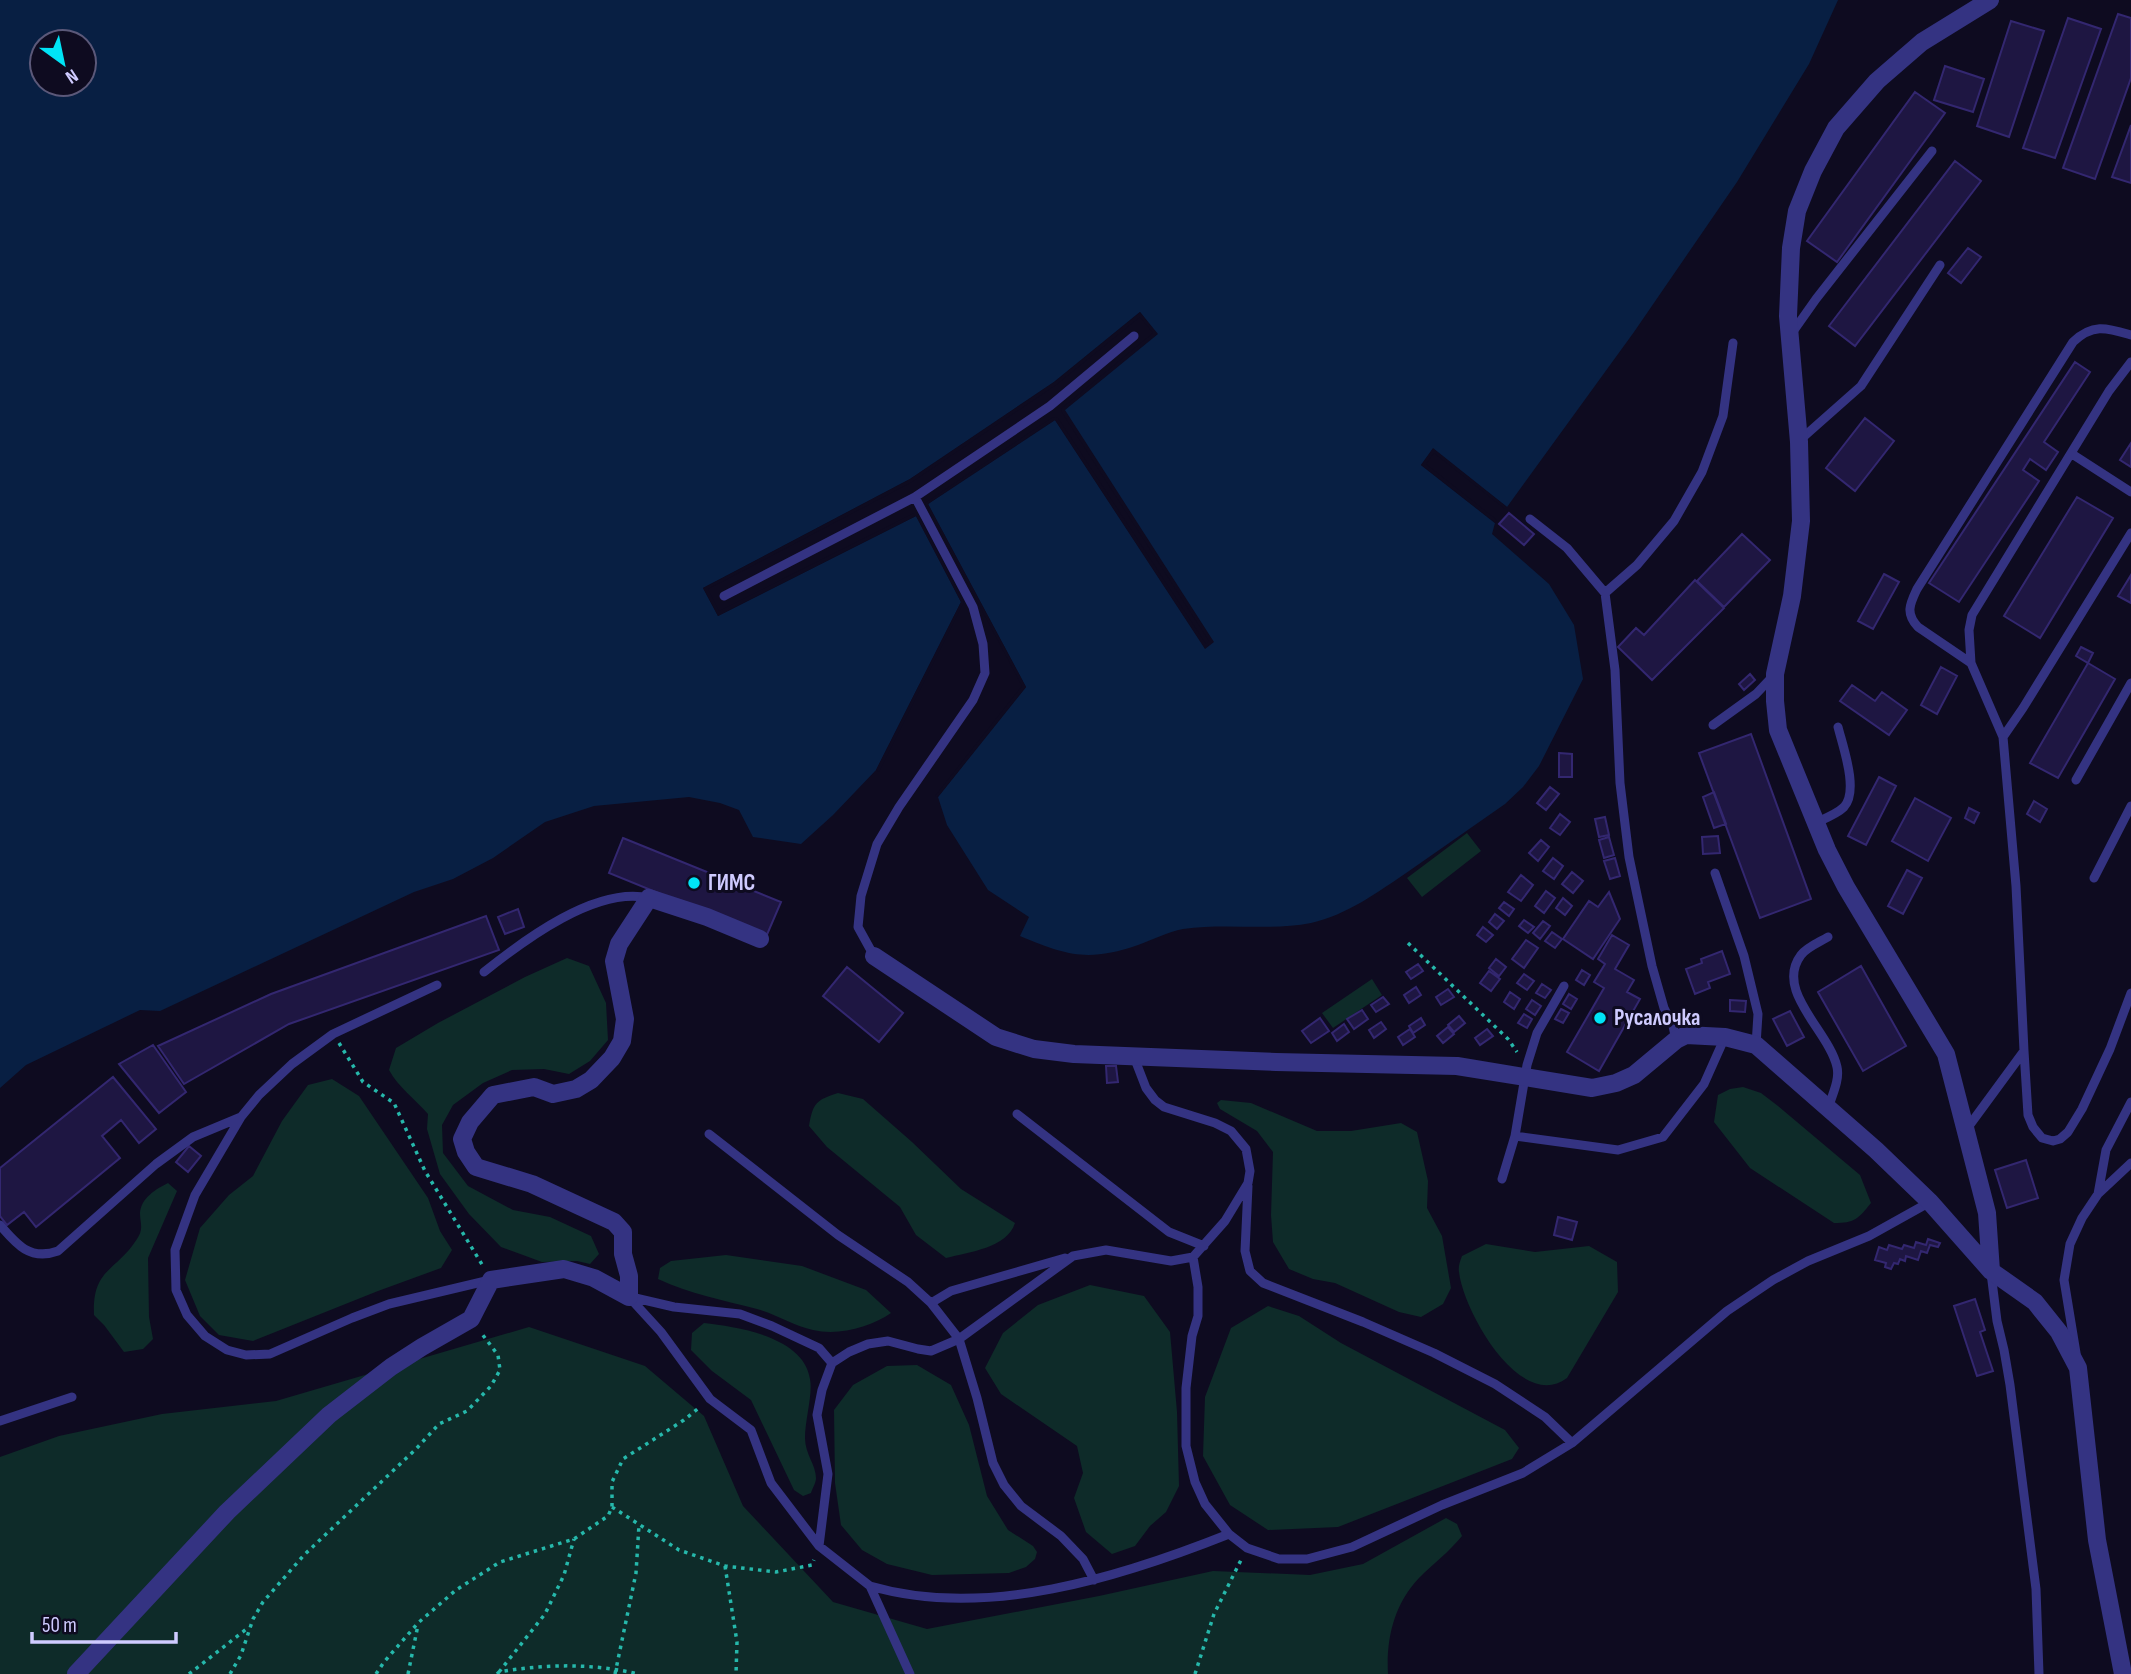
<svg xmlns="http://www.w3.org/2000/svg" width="2131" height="1674" viewBox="0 0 2131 1674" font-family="'Sofia Sans Condensed',sans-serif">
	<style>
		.green { fill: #0e2b29 }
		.water { fill: #081f43; fill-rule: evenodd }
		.pier { fill: #0e0b20 }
		.building { fill: #1e1642; stroke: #332770; stroke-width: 2 }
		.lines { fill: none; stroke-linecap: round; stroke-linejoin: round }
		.path { stroke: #26b8ab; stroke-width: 3.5; stroke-dasharray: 3.5 5; stroke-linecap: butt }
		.lane { stroke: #343382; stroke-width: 9 }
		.street { stroke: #343382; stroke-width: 18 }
		.poi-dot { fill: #00e4f6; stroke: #0e0b20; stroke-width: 2.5 }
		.labels { text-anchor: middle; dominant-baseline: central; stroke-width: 6; stroke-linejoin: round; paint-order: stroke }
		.poi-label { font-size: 23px; font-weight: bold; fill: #cfcbff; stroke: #0e0b20; text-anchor: start }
	</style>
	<rect width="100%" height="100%" fill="#0e0b20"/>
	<!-- green -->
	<path class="green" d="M1467,833L1481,851L1422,897L1407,878Z
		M567,958L589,966L606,1003L608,1040L590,1061L569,1074L544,1069L512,1070L483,1083L453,1105L442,1125L443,1153L468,1186L513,1210L550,1217L591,1236L599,1254L590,1264L577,1261L542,1262L501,1247L469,1214L440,1174L427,1129L428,1114C414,1098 399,1088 389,1070L396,1048L438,1023L525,977Z
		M1372,979L1382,995L1333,1028L1322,1013Z
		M332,1079L359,1096L428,1198L440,1231L452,1250L441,1268L378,1291L253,1341L219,1335L200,1316L185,1280L200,1228L229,1195L253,1176L282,1121L308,1085Z
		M1743,1087L1761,1093L1778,1106L1860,1175L1871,1203C1858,1219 1855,1223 1834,1223L1750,1168L1714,1122L1718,1095L1730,1089Z
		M838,1093L863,1099L912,1142L961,1189L1015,1223C1007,1248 969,1252 946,1258L916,1235L900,1207L827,1147L809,1126C813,1103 816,1100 838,1093Z
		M1221,1100L1251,1103L1317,1131H1351L1401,1123L1417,1132L1428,1181L1427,1208L1442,1236L1451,1288L1443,1304L1421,1317L1399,1312L1335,1283L1313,1279L1289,1269L1273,1242L1271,1215L1273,1152L1257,1131L1220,1109L1217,1103Z
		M168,1183L177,1191L148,1258L149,1317L153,1339L143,1349L124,1352L104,1325L94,1315C92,1268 116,1272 137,1239C144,1229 140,1223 140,1213C141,1198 156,1189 168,1183Z
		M1486,1244L1535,1252L1589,1246L1617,1262L1618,1292L1567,1378C1520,1413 1463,1310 1459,1272C1458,1267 1460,1261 1462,1256Z
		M726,1255L802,1266L866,1290L891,1313C871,1327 839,1336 813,1330C794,1326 776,1314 757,1309C723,1300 690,1294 658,1279L660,1268L671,1261Z
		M1090,1285L1144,1296L1170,1332L1177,1412L1179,1486L1166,1512L1150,1526L1135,1546L1112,1554L1086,1532L1074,1498L1083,1473L1077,1446L1001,1394L985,1368L1003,1333L1038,1305Z
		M1268,1306L1299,1316L1341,1343L1505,1430L1519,1448L1512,1459L1338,1527L1268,1530L1230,1505L1203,1456L1205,1397L1231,1328Z
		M704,1323C739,1327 804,1337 810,1379C813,1394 805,1420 805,1438C805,1454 816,1465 816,1478C816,1483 812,1489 811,1493L803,1496L794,1490L751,1400L712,1371L691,1350L692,1333Z
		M529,1327L645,1366L704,1416L743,1506L833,1602L927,1629L1099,1596L1213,1571L1310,1575L1363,1564L1446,1518L1457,1524L1462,1536C1449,1552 1433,1564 1419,1578C1394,1604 1386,1639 1388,1674H0V1457L59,1436L162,1414L276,1401Z
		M917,1365L951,1385L969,1425L987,1496L1008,1530L1033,1546L1037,1552L1035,1559L1026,1567L1009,1573L932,1575L887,1564L862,1550L841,1525L835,1483L834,1410L853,1385L887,1366Z"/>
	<!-- water -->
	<path class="water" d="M0,0H1838L1809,64L1737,182L1634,332L1507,507L1433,449L1421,465L1495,523L1492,534L1549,584L1574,625L1583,679L1539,766L1523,787L1505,804C1473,826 1441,849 1409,871C1378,892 1347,915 1311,923C1268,931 1226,923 1183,929C1168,932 1152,940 1138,945C1088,962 1068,956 1020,936L1029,917L988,890L947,825L938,797L1026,687L928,504L1055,420L1205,648L1213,642L1064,410L1157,334L1140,312L1054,382L910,479L703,588L718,616L916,516L961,602L876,770L833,815L801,844L753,837L739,810L720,803L689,797L594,806L545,822L493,858L453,879L414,892L160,1011L140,1010L26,1065L0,1088ZM42,42H84V84H42Z"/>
	<!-- pier -->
	<path class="pier" d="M1140,312L1158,334L1065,410L1214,642L1205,649L1055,420L928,504L1026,687L938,797L935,796L1022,686L925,503L1053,417L1058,418L1206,644L1209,641L1061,411L1062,408L1153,333L1140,317L1056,385L912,482L708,589L719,611L914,513H918L964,602L879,772L876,770L961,602L916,516L718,616L703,588L910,479L1054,382Z
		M1433,448L1507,507L1505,509L1434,453L1426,464L1497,520L1495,523L1421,465Z"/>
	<!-- building -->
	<path class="building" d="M2118,14L2131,18V78L2095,179L2063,168Z
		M2068,18L2101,29L2055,158L2023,148Z
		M2011,21L2044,31L2009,137L1977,126Z
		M1945,66L1984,79L1973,112L1934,100Z
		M1915,92L1945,113L1837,262L1807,241Z
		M2131,125V183L2112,177Z
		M1955,161L1981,181L1855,346L1829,326Z
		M1968,248L1981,257L1961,283L1948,273Z
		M2075,362L2090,372L2044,442L2058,452L2046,470L2030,459L2023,470L2039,481L1959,602L1929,583Z
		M1865,418L1894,441L1855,491L1826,468Z
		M2131,443V467L2120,460Z
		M2077,497L2113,518L2040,638L2004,616Z
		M1509,513L1534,534L1524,545L1499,524Z
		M1742,534L1770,560L1724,607L1697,581Z
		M1884,574L1899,582L1873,629L1858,621Z
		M2131,575V603L2118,596Z
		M1695,580L1724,608L1652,680L1618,647L1636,628L1644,635Z
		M2081,647L2093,653L2088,663L2076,656Z
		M2088,663L2115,679L2058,778L2030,763Z
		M1941,667L1957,676L1937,714L1921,705Z
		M1750,674L1755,680L1744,690L1739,684Z
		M1852,685L1875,701L1882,692L1907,710L1889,735L1840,701Z
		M1751,734L1811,899L1760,918L1699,753Z
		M1559,753L1572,754V777H1559Z
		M1879,777L1896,786L1866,845L1848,836Z
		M1550,787L1559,794L1546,810L1537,803Z
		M1714,792L1726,824L1714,828L1703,797Z
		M1915,798L1951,818L1928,861L1892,841Z
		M2034,801L2047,809L2040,822L2027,814Z
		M1969,808L1979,813L1974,823L1965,818Z
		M1560,814L1570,822L1560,835L1550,828Z
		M1605,817L1609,835L1599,837L1595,819Z
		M1718,836L1720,853L1703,854L1702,837Z
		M1609,837L1614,855L1604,858L1599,840Z
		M623,838L781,902L766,937L609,873Z
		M1541,840L1549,847L1538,861L1529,853Z
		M1553,858L1563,866L1554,879L1543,871Z
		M1615,858L1620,876L1610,879L1604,861Z
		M1907,870L1922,878L1903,914L1888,906Z
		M1572,872L1583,881L1573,893L1562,884Z
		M1521,875L1533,885L1521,901L1508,892Z
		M1546,891L1555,898L1544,913L1535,906Z
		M1609,892L1620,919L1593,959L1563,939L1589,901L1598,907Z
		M1563,898L1572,906L1565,915L1556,908Z
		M1504,902L1514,909L1509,916L1499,908Z
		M518,909L524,927L505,934L498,917Z
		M1495,914L1504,921L1497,929L1489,922Z
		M486,916L499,950L289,1024L184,1084L158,1046L271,994Z
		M1524,920L1534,927L1528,933L1519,926Z
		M1543,921L1550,926L1540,939L1533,933Z
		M1483,927L1493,935L1486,942L1477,935Z
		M1552,932L1562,939L1555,948L1545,941Z
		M1612,935L1629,945L1615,969L1634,980L1627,992L1640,999L1599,1071L1567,1052L1604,988L1594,982L1605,964L1598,959Z
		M1526,940L1538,948L1524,968L1512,959Z
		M1722,951L1730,974L1708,982L1710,988L1695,994L1686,969L1702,963L1701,959Z
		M1496,959L1506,967L1499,976L1489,968Z
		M1418,964L1423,971L1411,979L1406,972Z
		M1861,966L1906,1046L1863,1071L1818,992Z
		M847,967L903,1013L879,1042L823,996Z
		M1582,970L1590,975L1584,985L1576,980Z
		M1489,971L1500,979L1491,991L1480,983Z
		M1524,974L1534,981L1527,990L1517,983Z
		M1542,984L1551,990L1545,998L1536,993Z
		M1416,987L1421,995L1409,1003L1404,995Z
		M1448,989L1454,997L1441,1005L1436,997Z
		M1510,992L1520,999L1514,1009L1504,1002Z
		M1569,994L1577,999L1571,1009L1563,1004Z
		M1383,997L1389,1004L1376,1012L1371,1005Z
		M1532,1000L1541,1006L1535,1015L1526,1009Z
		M1730,1000L1746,1001L1745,1012L1730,1011Z
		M1561,1009L1569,1013L1563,1023L1555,1019Z
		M1362,1010L1368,1019L1354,1029L1347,1019Z
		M1790,1011L1804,1037L1787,1046L1773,1019Z
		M1524,1014L1532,1019L1527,1028L1518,1023Z
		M1459,1016L1465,1023L1454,1032L1448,1025Z
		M1320,1018L1329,1031L1311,1043L1302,1031Z
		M1421,1018L1425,1025L1413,1033L1409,1026Z
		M1381,1022L1386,1029L1374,1038L1369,1030Z
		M1344,1024L1349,1032L1337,1041L1332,1033Z
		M1448,1027L1454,1034L1443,1043L1437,1036Z
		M1410,1029L1415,1037L1403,1045L1398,1037Z
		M1487,1029L1493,1036L1480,1045L1475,1038Z
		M153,1045L186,1092L159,1113L119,1064Z
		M1106,1066H1116L1118,1082L1107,1083Z
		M113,1077L156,1129L139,1143L121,1120L102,1136L120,1158L36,1227L24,1212L7,1225L0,1216V1168Z
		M189,1146L201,1156L188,1172L176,1162Z
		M2026,1160L2038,1198L2007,1208L1995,1170Z
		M1558,1217L1577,1222L1572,1240L1554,1235Z
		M1928,1239L1940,1243L1938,1247L1930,1245L1927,1253L1921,1251L1918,1260L1906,1256L1905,1261L1900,1259L1898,1264L1894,1263L1891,1269L1885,1267L1886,1263L1875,1260L1879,1247L1887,1250L1889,1245L1902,1249L1904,1245L1914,1248L1916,1242L1926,1245Z
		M1975,1299L1985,1330L1980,1332L1993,1371L1977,1376L1954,1306Z"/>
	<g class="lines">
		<!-- path -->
		<path class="path" d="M1408,943L1508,1039L1517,1052
			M339,1043L363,1082L394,1103L425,1171L483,1266
			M612,1507L679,1550L725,1566L776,1572L812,1565L814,1560
			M725,1566L737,1642L736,1674
			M499,1672L545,1614L564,1575L574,1539
			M189,1674L249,1627
			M230,1674L241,1655L253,1619L263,1602L304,1555L416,1449L439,1424L467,1411L491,1386L500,1370L498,1355L482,1334
			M376,1674L384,1662L418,1623L456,1590L500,1562L574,1539L608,1516L612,1507V1482L623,1459L684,1420L700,1407
			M408,1674L418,1625
			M497,1674L499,1672C544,1664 593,1663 638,1674
			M615,1674L636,1573L639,1525
			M1195,1674L1214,1614L1241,1560"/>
		<!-- lane -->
		<path class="lane" d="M1792,333L1816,299L1932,151
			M1800,440L1861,386L1940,265
			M2072,454L2131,492
			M1530,519L1567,548L1605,593L1615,670L1620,783L1629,857L1652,966L1664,1008L1673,1026L1676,1040
			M1605,593L1637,565L1674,521L1702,472L1723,416L1733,343
			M724,596L915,497L1050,406L1134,336
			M1971,663L1918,627C1905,613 1910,604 1917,589L2073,342C2093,323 2107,328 2131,335
			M1713,725L1756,694L1774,675
			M2003,737L2023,708L2131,533
			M2076,780L2131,683
			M1815,823C1824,819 1837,814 1844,807C1859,791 1843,747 1838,727
			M1715,873L1744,956L1758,1014L1756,1045
			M2094,878L2131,806
			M1828,937C1820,942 1807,947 1801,955C1774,991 1829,1031 1837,1067C1840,1080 1832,1095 1828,1109
			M874,956L858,927L861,896L877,844L899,807L973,700L985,673L983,644L973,607L915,497
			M484,972C524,940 596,886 649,898
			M437,985L333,1034L292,1064L259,1095L241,1117L195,1195L175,1250L176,1290L187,1315L205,1336L227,1350L246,1355L270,1354L352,1318L389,1304L490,1280
			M2024,1051L2028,1115L2033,1127L2042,1138L2053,1141L2060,1139L2068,1132L2082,1109L2110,1049L2131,993
			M1017,1114L1169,1232L1204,1246
			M1966,1130L2024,1051L2016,886L2003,737L1971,663L1969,630L1972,615L2109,391L2131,362
			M709,1134L838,1235L908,1282L931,1303L959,1339L1073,1256L1106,1250L1171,1261L1193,1257L1225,1221L1248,1183L1250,1171L1246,1149L1231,1131L1215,1123L1164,1107L1155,1100L1146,1088L1134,1057
			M1515,1136L1618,1150L1663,1137L1704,1084L1725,1037
			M1502,1179L1515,1136L1527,1065L1537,1033L1564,986
			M1248,1186L1245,1251L1250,1271L1263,1283L1363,1322L1434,1353L1495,1384L1545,1417L1572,1443
			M2098,1194L2106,1150L2131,1102
			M0,1225C16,1244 30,1261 58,1251L156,1164L193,1137L241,1117
			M1193,1257L1198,1287V1316L1192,1336L1186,1388V1446L1195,1482L1205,1504L1229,1534L1247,1548L1279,1559H1307L1352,1547L1442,1505L1523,1473L1572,1443L1727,1311L1773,1280L1808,1261L1869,1236L1930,1202
			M1991,1273L1997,1321L2004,1350L2010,1385L2036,1589L2039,1674
			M629,1297L661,1332L710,1399L751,1430L771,1483L819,1546L870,1586L910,1674
			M631,1297L674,1307L740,1314L772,1326L819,1348L832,1363
			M931,1303L951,1291L1065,1258
			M2076,1353L2064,1280L2070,1244L2082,1218L2098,1194L2131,1163
			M0,1421L72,1397
			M819,1546L828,1474L817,1415L822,1390L832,1363L849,1352L868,1344L888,1341L918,1349L931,1351L959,1339L977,1398L993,1463L1004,1485L1021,1506L1061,1536L1083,1559L1094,1580
			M870,1586C986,1620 1121,1577 1229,1534"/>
		<!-- street -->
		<path class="street" d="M1990,0L1922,42L1877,81L1836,128L1813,171L1797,211L1791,248L1788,316L1799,442L1801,521L1792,596L1775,674V701L1778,730L1827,850L1846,887L1946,1054L1987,1213L1991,1271
			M874,956L996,1037L1034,1049L1074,1054L1276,1062L1457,1066L1592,1088L1616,1083L1634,1075L1676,1040L1686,1035L1725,1037L1756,1045L1876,1150L1930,1202L1991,1271L2035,1302L2059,1332L2078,1368L2097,1540L2123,1674
			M76,1674L227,1512L329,1415L391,1367L422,1347L471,1319L491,1280L564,1269L594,1278L629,1297V1276L623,1254V1232L614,1222L532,1184L476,1167L466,1152L462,1139L470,1122L493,1095L534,1087L553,1094L576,1089L591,1080L612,1058L622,1041L625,1019L614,961L619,944L649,898L707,917L760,939"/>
	</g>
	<!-- markers -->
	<g class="poi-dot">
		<circle cx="694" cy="883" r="7"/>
		<circle cx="1600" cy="1018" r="7"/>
	</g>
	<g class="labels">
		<!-- poi labels -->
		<g class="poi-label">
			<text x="708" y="883">ГИМС</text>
			<text x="1614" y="1018">Русалочка</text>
		</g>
	</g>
	<!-- north arrow -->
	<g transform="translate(63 63) rotate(147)"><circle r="33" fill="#0e0b20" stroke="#5b5879" stroke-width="2"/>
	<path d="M0-5L12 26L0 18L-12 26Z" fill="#00e4f6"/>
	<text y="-10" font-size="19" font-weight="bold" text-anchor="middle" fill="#cfcbff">N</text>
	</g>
	<!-- scale -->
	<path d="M32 1632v10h144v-10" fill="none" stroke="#cfcbff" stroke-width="3.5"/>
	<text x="42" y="1632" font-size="21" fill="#cfcbff" stroke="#0e0b20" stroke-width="5" paint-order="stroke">50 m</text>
</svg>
